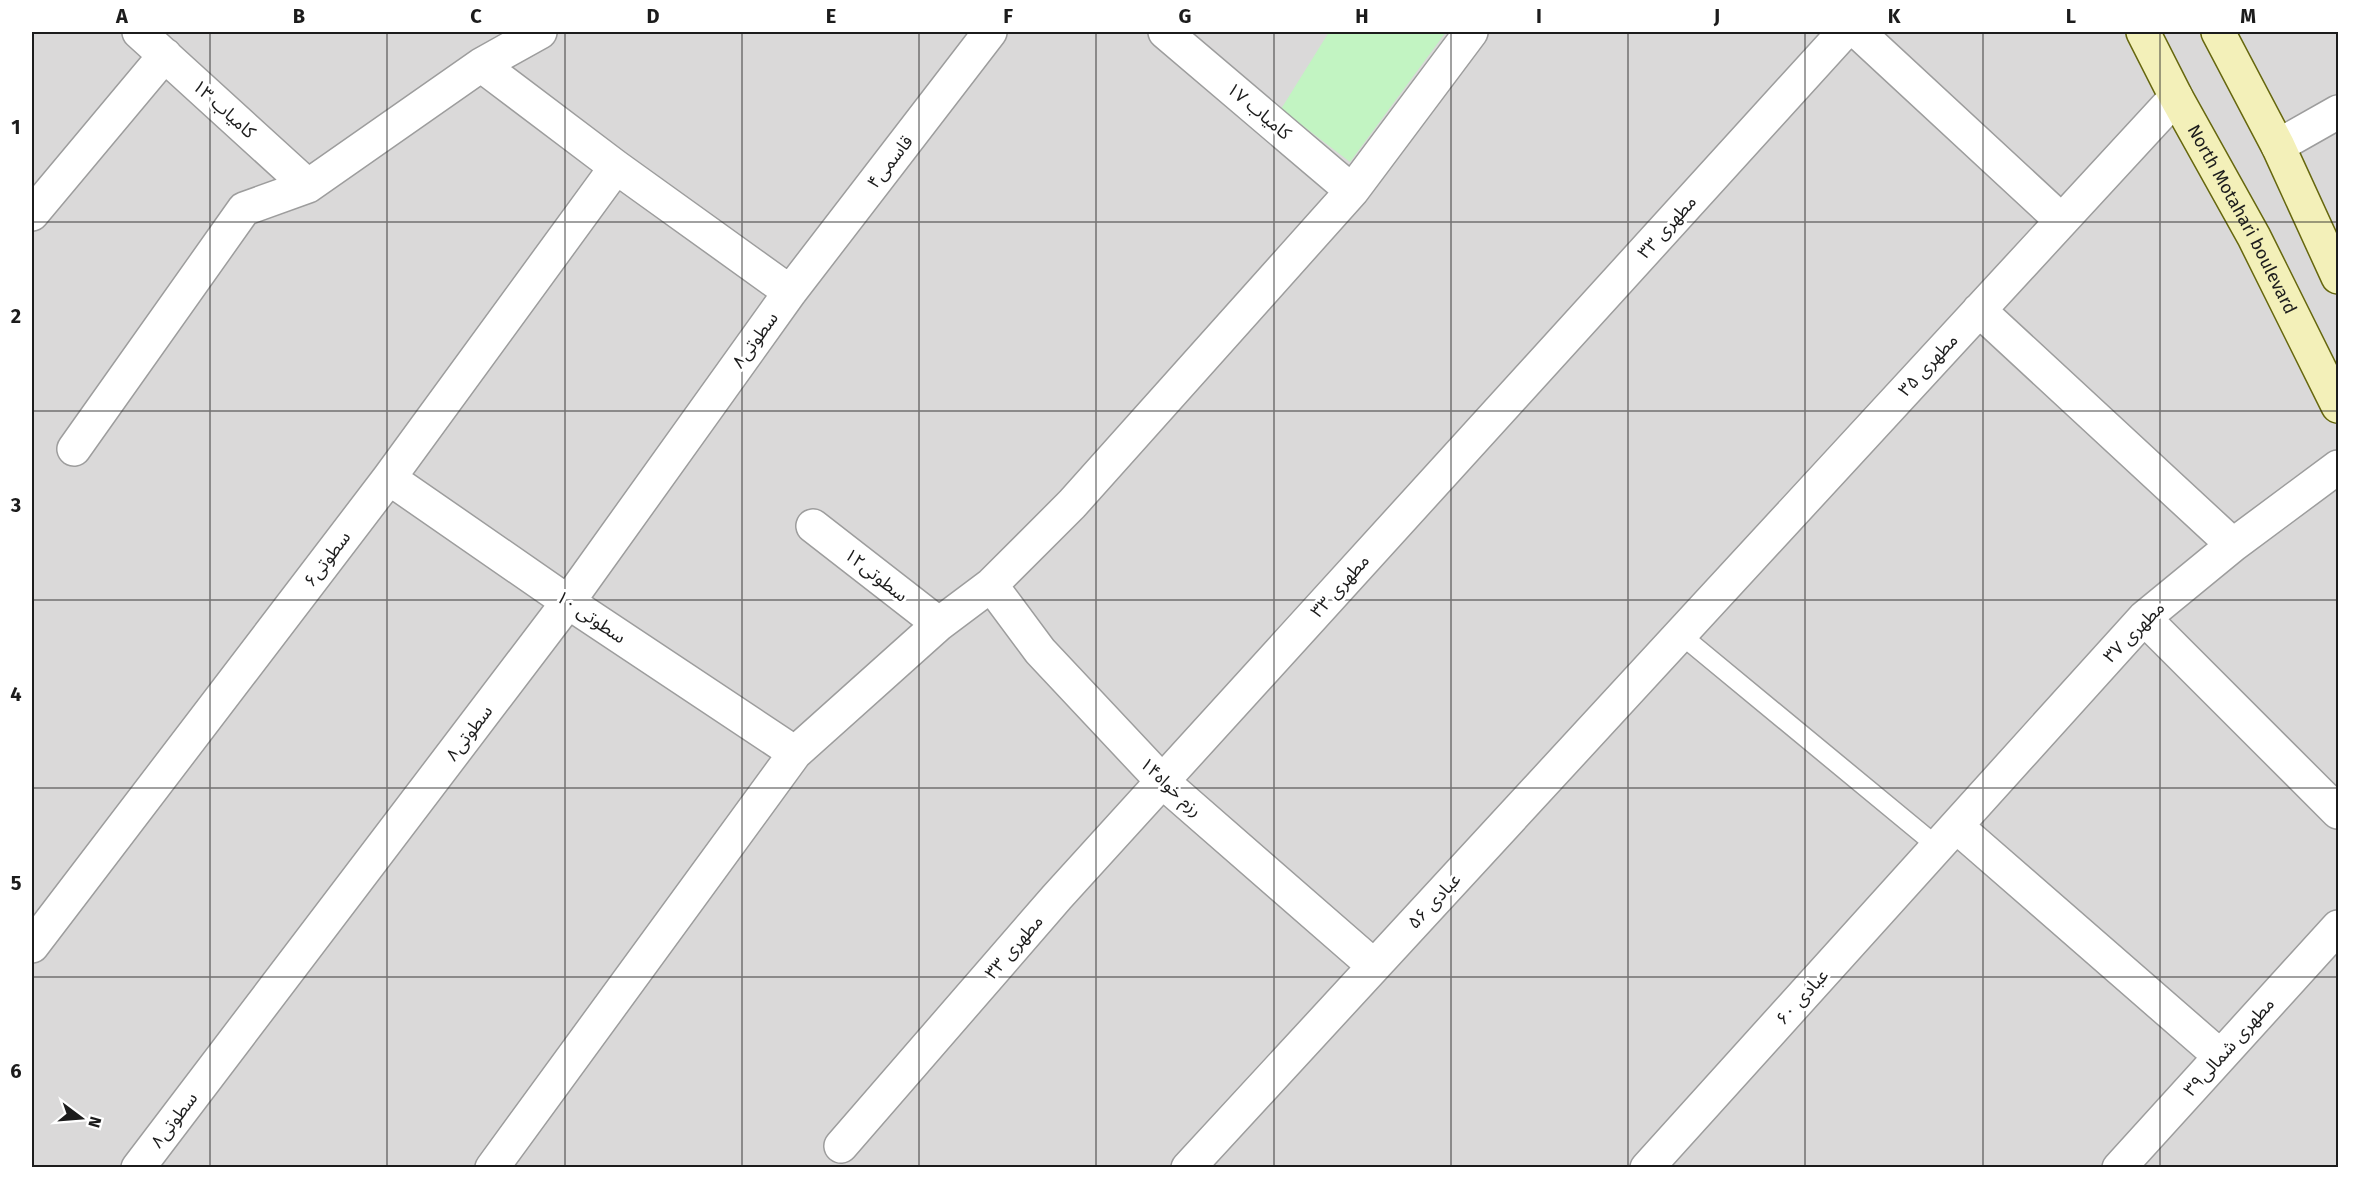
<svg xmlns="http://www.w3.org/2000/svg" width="2370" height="1199" viewBox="0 0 2370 1199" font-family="'Fira Sans','Noto Sans Arabic',sans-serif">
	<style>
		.residential { fill: #dad9d9 }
		.park { fill: #c2f4c2 }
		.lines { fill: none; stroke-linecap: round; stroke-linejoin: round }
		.service-casing { stroke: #9d9d9d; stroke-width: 21 }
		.minor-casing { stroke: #9d9d9d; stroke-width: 36 }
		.secondary-casing { stroke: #66670e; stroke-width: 36 }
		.service { stroke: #fff; stroke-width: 18 }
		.minor { stroke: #fff; stroke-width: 33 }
		.secondary { stroke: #f3f0b9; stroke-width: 33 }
		.grid { fill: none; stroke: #1c1c1c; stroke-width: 1.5; stroke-opacity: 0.55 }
		.labels { text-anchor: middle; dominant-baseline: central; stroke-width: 6; stroke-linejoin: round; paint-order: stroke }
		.street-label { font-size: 18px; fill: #1c1c1c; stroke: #fff }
		.neatline { fill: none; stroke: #1c1c1c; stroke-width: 2 }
		.grid-label { font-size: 20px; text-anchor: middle; font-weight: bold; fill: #1c1c1c }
	</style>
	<rect width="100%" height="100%" fill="#ece8e2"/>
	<!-- residential -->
	<path class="residential" d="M32,32H2338V1167H32Z"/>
	<!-- park -->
	<path class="park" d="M1329,32H1446L1350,162L1281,109Z"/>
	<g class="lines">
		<!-- service casing -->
		<g class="service-casing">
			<path id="service" d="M1680,634L1938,847"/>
		</g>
		<!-- minor casing -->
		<g class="minor-casing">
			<path id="minor" d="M139,32L308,186
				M1165,32L1352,191
				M1858,32L2061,220
				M481,65L616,167L790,292
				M2278,146L2338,112
				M32,214L165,55
				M1979,310L2233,545
				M74,449L244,209L308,186L481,65L540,32
				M389,478L568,602L795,753
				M813,526L939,624
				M991,585L1040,651L1163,782L1374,966
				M2144,618L2338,812
				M1956,826L2220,1056
				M32,946L389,478L616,167
				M841,1146L1057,897L1844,32
				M138,1168L568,602L790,292L990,32
				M492,1168L795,753L939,624L991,585L1072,504L1352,191L1471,32
				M1188,1168L2176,97
				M1647,1168L2144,618L2233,545L2338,467
				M2119,1168L2338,927"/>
		</g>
		<!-- secondary casing -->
		<g class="secondary-casing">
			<g id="secondary">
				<path id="s1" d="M2143,32L2176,97L2254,237L2338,406"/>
				<path d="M2218,32L2278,146L2338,277"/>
			</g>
		</g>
		<!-- service -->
		<use href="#service" class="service"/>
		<!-- minor -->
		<use href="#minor" class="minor"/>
		<!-- secondary -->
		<use href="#secondary" class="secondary"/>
	</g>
	<!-- grid -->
	<path class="grid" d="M210,32V1168M387,32V1168M565,32V1168M742,32V1168M919,32V1168M1096,32V1168M1274,32V1168M1451,32V1168M1628,32V1168M1805,32V1168M1983,32V1168M2160,32V1168M32,222H2338M32,411H2338M32,600H2338M32,788H2338M32,977H2338"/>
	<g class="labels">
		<!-- street labels -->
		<g class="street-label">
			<text transform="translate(224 109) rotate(42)">کامیاب ۱۳</text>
			<text transform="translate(1259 111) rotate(40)">کامیاب ۱۷</text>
			<text transform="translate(890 162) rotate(-52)">قاسمی۴</text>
			<text stroke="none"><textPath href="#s1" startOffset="212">North Motahari boulevard</textPath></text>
			<text transform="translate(1667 227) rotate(-48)">مطهری ۳۳</text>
			<text transform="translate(755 340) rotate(-54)">سطوتی۸</text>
			<text transform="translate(1928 365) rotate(-47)">مطهری ۳۵</text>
			<text transform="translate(327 559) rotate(-53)">سطوتی۶</text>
			<text transform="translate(876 575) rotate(38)">سطوتی۱۲</text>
			<text transform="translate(1340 586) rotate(-48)">مطهری ۳۳</text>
			<text transform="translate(591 617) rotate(34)">سطوتی ۱۰</text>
			<text transform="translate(2134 632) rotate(-45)">مطهری ۳۷</text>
			<text transform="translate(469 733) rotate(-53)">سطوتی۸</text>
			<text transform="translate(1171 787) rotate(43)">رزم خواه۱۴</text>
			<text transform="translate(1434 901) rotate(-47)">عبادی ۵۶</text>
			<text transform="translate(1014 947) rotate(-49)">مطهری ۳۳</text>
			<text transform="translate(1802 997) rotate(-48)">عبادی ۶۰</text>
			<text transform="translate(2229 1047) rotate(-48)">مطهری شمالی۳۹</text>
			<text transform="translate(174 1120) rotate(-53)">سطوتی۸</text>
		</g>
	</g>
	<!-- border -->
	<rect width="2370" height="1199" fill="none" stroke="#ffffff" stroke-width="66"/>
	<!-- north arrow -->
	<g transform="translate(81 1118) rotate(106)" stroke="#ffffff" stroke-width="4.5" paint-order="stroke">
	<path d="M0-4.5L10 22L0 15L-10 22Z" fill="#1c1c1c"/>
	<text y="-9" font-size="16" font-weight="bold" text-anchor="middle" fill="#1c1c1c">N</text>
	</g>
	<rect x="33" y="33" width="2304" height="1133" class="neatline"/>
	<g class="grid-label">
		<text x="122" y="23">A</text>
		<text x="299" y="23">B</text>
		<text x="476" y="23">C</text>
		<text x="653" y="23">D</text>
		<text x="831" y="23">E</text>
		<text x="1008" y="23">F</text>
		<text x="1185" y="23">G</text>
		<text x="1362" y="23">H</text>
		<text x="1539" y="23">I</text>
		<text x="1717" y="23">J</text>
		<text x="1894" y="23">K</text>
		<text x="2071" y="23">L</text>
		<text x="2248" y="23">M</text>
		<text x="16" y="134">1</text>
		<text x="16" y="323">2</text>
		<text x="16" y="512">3</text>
		<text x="16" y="701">4</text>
		<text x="16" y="890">5</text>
		<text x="16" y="1078">6</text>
	</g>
</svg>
